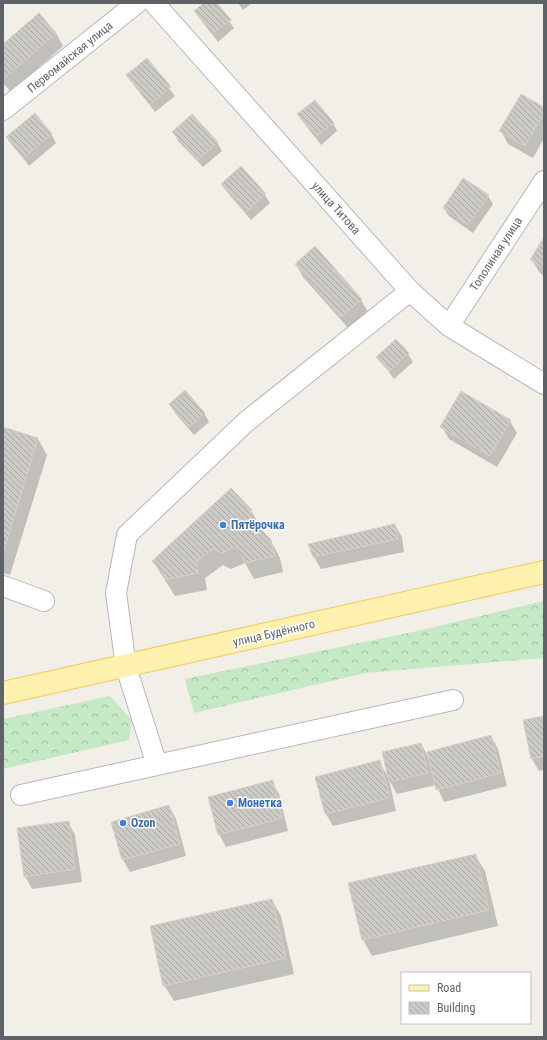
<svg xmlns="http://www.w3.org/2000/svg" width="547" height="1040" viewBox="0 0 547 1040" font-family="'Roboto Condensed',sans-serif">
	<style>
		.forest { fill: url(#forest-crowns) }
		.shadow { fill: #0003 }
		.building { fill: url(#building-back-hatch); stroke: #d6d1c6 }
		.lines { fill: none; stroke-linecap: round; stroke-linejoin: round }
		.minor-casing { stroke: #b5b8bc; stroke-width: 22 }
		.major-casing { stroke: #f2c960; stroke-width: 24 }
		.minor { stroke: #fff; stroke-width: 20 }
		.major { stroke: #fff2af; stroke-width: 22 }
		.shop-dot { fill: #3f7fe0; stroke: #fff; stroke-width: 1.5 }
		.labels { text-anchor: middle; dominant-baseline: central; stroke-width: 3; stroke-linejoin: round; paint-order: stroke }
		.street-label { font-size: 12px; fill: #5f6368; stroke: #fff }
		.shop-label { font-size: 12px; font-weight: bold; fill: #366cbe; stroke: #fff; text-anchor: start }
	</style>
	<defs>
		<pattern id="forest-crowns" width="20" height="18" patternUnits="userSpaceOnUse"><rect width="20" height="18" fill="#c5e8c5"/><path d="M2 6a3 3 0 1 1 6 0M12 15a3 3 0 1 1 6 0" fill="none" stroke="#a3c0a4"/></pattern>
		<pattern id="building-back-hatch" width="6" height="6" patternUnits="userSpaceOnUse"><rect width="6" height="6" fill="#cccac5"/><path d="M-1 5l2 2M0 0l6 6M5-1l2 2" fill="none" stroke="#a9a8a4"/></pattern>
	</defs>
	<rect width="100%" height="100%" fill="#f1efe8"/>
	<!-- forest -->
	<path class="forest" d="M544,601V658L365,673L194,713L185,679L422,630Z
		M110,696L132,720L129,740L3,769V719Z"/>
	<!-- shadow -->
	<path class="shadow" d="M206,3H216L234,28L218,42L195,11Z
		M238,3H252L243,10Z
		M38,14L56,33L63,46L11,92L3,83V45Z
		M147,60L175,96L155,112L127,76Z
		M544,108V138L533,158L508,144L501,131Z
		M299,114L333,123L337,131L321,145Z
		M174,132L217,142L222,151L203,167L178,141Z
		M51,134L56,143L29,166L7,137Z
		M241,167L265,195L270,203L251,220L227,192L222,184Z
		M488,196L493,204L473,233L449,216L444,208Z
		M544,239V276L539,272L532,260Z
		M296,264L361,300L368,312L349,329L303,277Z
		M408,354L413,362L394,379L378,357Z
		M170,405L204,413L209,422L194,435L175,413Z
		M510,421L517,433L497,467L449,439L442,427Z
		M3,428L38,439L47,455L10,575L3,573Z
		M251,511L261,527L259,528L271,541L280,558L283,572L254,579L245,563L231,569L223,565L205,578L207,590L175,596L153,561Z
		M395,525L402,537L404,552L321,569L314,557Z
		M544,717V770L539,771L532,759Z
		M491,736L498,749L507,786L444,802L436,785L397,794L389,780L396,811L333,826L326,814L317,777L379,761L388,777L421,744L429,758Z
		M272,782L279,794L288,831L226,847L219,834Z
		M169,806L176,819L186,856L130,872L123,860Z
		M68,822L75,835L82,882L32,889L25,876Z
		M475,855L485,871L498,926L372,956L363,940Z
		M272,900L281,916L294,974L174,1001L164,985Z"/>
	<!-- building -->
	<path class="building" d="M204,3H217L231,20L212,34L194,11Z
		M39,13L56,33L3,80V44Z
		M147,58L171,87L150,105L126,75Z
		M521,94L544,107V113L525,146L499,131Z
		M315,100L334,123L315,137L297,114Z
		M35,113L52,134L23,158L6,137Z
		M192,114L218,142L198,160L172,132Z
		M241,166L266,194L246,212L221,184Z
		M463,178L489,195L468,225L443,208Z
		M544,237V268L530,260Z
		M315,246L362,299L341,317L295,264Z
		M396,339L409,353L389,371L376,357Z
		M185,390L205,413L189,427L169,404Z
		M461,391L511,420L490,456L440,427Z
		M3,427L38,438L3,554Z
		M231,488L252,510L248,515L271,540L275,556L244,563L242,556L235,547L222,553L213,549L196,562L198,573L165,580L162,571L152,561Z
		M395,524L398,539L313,557L308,544Z
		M544,716V756L531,759L523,720Z
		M491,735L501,773L436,790L427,752Z
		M421,743L428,773L389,782L382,752Z
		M380,760L390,798L325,814L315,777Z
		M273,780L282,818L218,835L208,797Z
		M169,805L180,844L122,860L111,822Z
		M69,821L75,869L24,877L17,828Z
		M476,854L489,910L362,940L348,883Z
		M272,899L286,958L163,986L150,926Z"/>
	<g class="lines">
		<!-- minor casing -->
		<g class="minor-casing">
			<path id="minor" d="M154,3L410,291L449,326L544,384
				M3,110L137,3
				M410,291L247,421L127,535L116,593L126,667L157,765L453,700
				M449,326L544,181
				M3,586L44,601
				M21,795L157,765"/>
		</g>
		<!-- major casing -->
		<g class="major-casing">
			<path id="major" d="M3,693L544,572"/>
		</g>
		<!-- minor -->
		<use href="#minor" class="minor"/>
		<!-- major -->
		<use href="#major" class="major"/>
	</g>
	<!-- markers -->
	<g class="shop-dot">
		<circle cx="223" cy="525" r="4"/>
		<circle cx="230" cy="803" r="4"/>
		<circle cx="123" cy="823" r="4"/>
	</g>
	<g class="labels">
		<!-- street labels -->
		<g class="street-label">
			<text transform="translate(70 57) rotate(-39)">Первомайская улица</text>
			<text transform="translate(336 208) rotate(48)">улица Титова</text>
			<text transform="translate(496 254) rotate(-57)">Тополиная улица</text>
			<text transform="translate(274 633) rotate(-13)">улица Будённого</text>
		</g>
		<!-- shop labels -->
		<g class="shop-label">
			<text x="231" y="525">Пятёрочка</text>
			<text x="238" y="803">Монетка</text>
			<text x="131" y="823">Ozon</text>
		</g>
	</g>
	<!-- border -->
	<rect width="547" height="1040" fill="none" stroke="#5f6368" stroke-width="8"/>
	<!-- legend -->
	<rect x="401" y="972" width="130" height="52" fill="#ffffff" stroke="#bfc1c3"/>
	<rect x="409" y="985" width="20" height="6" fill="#fff2af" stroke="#bfc1c3"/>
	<text x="437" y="992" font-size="12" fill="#5f6368">Road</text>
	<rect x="409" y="1002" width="20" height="12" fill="url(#building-back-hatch)" stroke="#bfc1c3"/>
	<text x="437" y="1012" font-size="12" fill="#5f6368">Building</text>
</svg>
